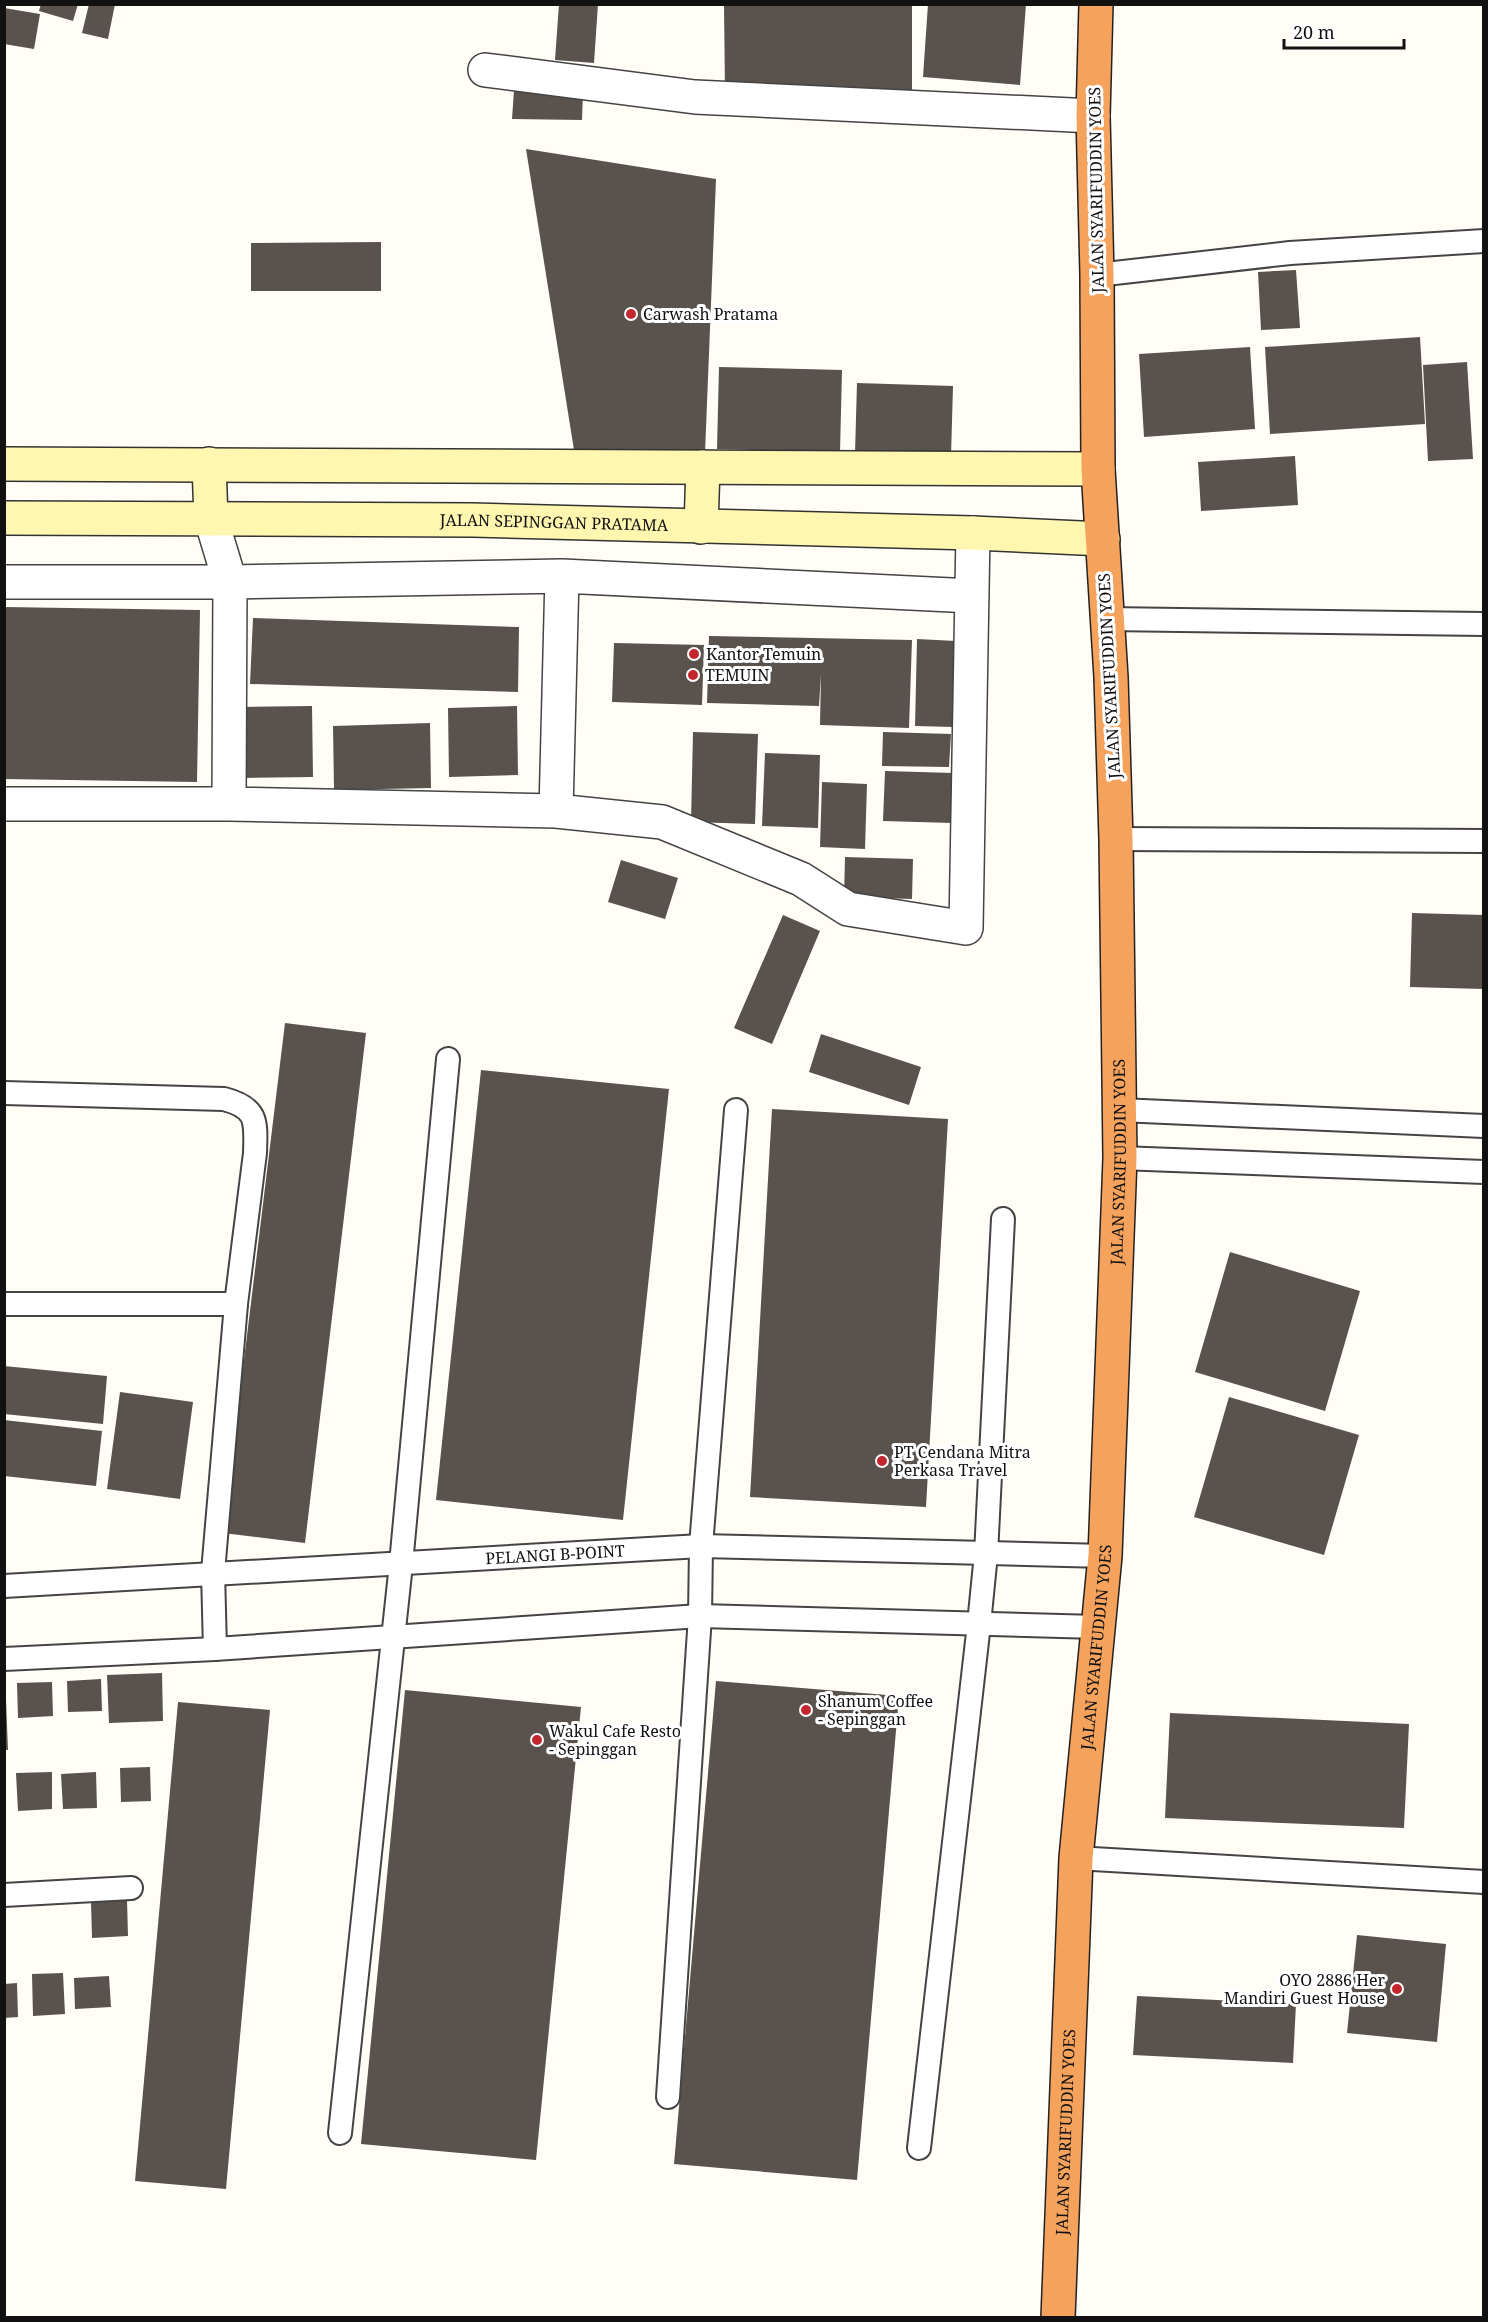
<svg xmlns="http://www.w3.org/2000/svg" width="1488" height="2322" viewBox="0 0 1488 2322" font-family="'Noto Serif',serif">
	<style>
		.building { fill: #5a524d }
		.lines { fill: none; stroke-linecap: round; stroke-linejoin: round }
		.lane-casing { stroke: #444; stroke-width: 26 }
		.street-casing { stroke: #444; stroke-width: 36 }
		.secondary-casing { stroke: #333; stroke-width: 36 }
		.highway-casing { stroke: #222; stroke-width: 36 }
		.lane { stroke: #fff; stroke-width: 22 }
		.street { stroke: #fff; stroke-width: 33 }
		.secondary { stroke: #fff6b0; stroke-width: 33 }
		.highway { stroke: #f5a25d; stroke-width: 33 }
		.poi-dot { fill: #c4262e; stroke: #fff; stroke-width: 2 }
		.labels { text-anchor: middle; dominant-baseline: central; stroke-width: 6; stroke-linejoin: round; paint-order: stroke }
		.street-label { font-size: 16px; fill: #111; stroke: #fff }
		.poi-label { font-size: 16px; fill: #111; stroke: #fff; text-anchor: start }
	</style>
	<rect width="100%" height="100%" fill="#fffdf5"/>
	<!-- building -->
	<path class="building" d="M41,4H78L73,21L39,11Z
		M89,4H115L108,39L82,33Z
		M559,4H598L594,63L555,60Z
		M724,4H912V91L725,93Z
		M928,4H1026L1020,85L923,77Z
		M4,8L40,14L34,49L4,44Z
		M514,90L583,92L582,120L512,119Z
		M526,149L716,179L705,453L574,450Z
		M381,242V291H251V243Z
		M1296,270L1300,328L1261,330L1258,272Z
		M1420,337L1425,424L1270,434L1265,347Z
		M1250,347L1255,429L1144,437L1139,354Z
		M1467,362L1473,459L1428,461L1423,365Z
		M719,367L842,370L840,452L717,449Z
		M857,383L953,386L951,456L855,453Z
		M1295,456L1298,505L1201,511L1198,462Z
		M4,607L200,610L197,782L4,779Z
		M253,618L519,627L518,692L250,684Z
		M709,636L912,640L909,728L820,725L821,674L819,706L707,703Z
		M917,639L956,641L953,727L915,726Z
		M614,643L704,645L702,705L612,702Z
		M312,706L313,777L242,778L241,707Z
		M517,706L518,775L449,777L448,708Z
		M430,723L431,788L334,790L333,726Z
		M693,732L758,734L755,824L691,822Z
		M883,732L951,734L949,767L882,766Z
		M765,753L820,755L818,828L762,826Z
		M885,771L954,773L952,823L883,821Z
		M822,782L867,784L865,849L820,847Z
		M845,857L913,859L912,899L844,897Z
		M621,860L678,878L665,919L608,902Z
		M1412,913L1484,915V989L1410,987Z
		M783,915L820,931L772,1044L734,1028Z
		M285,1023L366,1033L305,1543L223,1533Z
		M821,1034L921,1067L909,1105L809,1072Z
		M481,1070L669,1089L623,1520L436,1500Z
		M772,1109L948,1119L926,1507L750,1497Z
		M1230,1252L1360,1291L1325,1411L1195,1372Z
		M4,1366L107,1376L103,1424L4,1414Z
		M120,1392L193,1402L180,1499L107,1489Z
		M1229,1397L1359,1435L1324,1555L1194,1517Z
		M4,1420L102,1431L96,1486L4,1476Z
		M162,1673L163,1721L109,1723L107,1675Z
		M101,1679L102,1711L68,1712L67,1681Z
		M716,1681L899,1696L857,2180L674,2164Z
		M52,1682L53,1716L18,1718L17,1683Z
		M405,1690L581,1707L536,2160L361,2144Z
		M4,1700H6L8,1750H4Z
		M178,1702L270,1710L226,2189L135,2181Z
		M1170,1713L1409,1724L1404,1828L1165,1818Z
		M150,1767L151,1801L121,1802L120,1768Z
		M52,1772V1809L18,1811L16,1773Z
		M96,1772L97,1808L63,1809L61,1774Z
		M127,1900L128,1936L92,1938L91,1902Z
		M1357,1935L1446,1944L1437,2042L1347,2033Z
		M63,1973L65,2014L33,2016L32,1974Z
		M109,1976L111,2007L75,2009L74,1978Z
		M17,1983L18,2017L4,2018V1984Z
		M1137,1996L1296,2004L1293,2063L1133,2055Z"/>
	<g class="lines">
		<!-- lane casing -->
		<g class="lane-casing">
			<g id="lane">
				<path d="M1097,275L1290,253L1484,241"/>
				<path d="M1107,619L1484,624"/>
				<path d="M1116,839L1484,841"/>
				<path d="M4,1093L224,1099C258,1108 256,1121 255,1153L236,1304L213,1572L215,1649"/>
				<path d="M1120,1110L1484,1126"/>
				<path d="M1120,1158L1484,1172"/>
				<path d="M4,1304H236"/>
				<path id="s1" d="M4,1586L701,1546L1105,1556"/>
				<path d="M4,1659L215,1649L700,1616L1097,1627"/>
				<path d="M1076,1858L1484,1882"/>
				<path d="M4,1895L131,1888"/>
				<path d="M668,2097L700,1616L701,1546L736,1110"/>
				<path d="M340,2133L401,1564L448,1059"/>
				<path d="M919,2148L979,1624L986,1554L1003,1219"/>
			</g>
		</g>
		<!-- street casing -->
		<g class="street-casing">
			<path id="street" d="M485,70L695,97L1093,116
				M211,519L230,582L229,804
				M562,576L556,811L662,822L801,879L848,909L966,928L973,533
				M4,582H230L562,576L972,596
				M4,804H229L556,811"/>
		</g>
		<!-- secondary casing -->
		<g class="secondary-casing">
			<g id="secondary">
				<path d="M4,464L1098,469"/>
				<path d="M209,464L211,519"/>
				<path id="s2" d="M4,518L473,520L973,533L1103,539"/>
				<path d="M701,527L703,467"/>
			</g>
		</g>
		<!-- highway casing -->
		<g class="highway-casing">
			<g id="highway">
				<path id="s3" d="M1058,2318L1076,1858L1105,1556L1120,1158L1116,839L1111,677L1098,469L1097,275L1093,116L1096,4"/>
			</g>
		</g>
		<!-- lane -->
		<use href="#lane" class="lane"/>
		<!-- street -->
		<use href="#street" class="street"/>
		<!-- secondary -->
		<use href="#secondary" class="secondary"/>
		<!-- highway -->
		<use href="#highway" class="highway"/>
	</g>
	<!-- markers -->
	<g class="poi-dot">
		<circle cx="631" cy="314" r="6"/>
		<circle cx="694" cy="654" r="6"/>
		<circle cx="693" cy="675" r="6"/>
		<circle cx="882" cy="1461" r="6"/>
		<circle cx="806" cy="1710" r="6"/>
		<circle cx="537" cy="1740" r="6"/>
		<circle cx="1397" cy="1989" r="6"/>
	</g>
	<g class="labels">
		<!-- street labels -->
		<g class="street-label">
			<text transform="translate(1096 190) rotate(-91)">JALAN SYARIFUDDIN YOES</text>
			<text stroke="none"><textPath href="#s2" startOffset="550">JALAN SEPINGGAN PRATAMA</textPath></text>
			<text transform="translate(1109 676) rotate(-93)">JALAN SYARIFUDDIN YOES</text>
			<text stroke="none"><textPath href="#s3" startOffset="1158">JALAN SYARIFUDDIN YOES</textPath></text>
			<text stroke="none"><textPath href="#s1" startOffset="552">PELANGI B-POINT</textPath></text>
			<text stroke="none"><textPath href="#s3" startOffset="672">JALAN SYARIFUDDIN YOES</textPath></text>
			<text stroke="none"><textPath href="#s3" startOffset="186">JALAN SYARIFUDDIN YOES</textPath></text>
		</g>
		<!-- poi labels -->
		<g class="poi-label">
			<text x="643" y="314">Carwash Pratama</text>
			<text x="706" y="654">Kantor Temuin</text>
			<text x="705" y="675">TEMUIN</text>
			<text x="894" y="1452">PT Cendana Mitra<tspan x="894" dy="18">Perkasa Travel</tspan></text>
			<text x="818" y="1701">Shanum Coffee<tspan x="818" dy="18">- Sepinggan</tspan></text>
			<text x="549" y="1731">Wakul Cafe Resto<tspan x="549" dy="18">- Sepinggan</tspan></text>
			<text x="1385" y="1980" text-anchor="end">OYO 2886 Her<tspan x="1385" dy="18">Mandiri Guest House</tspan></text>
		</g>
	</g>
	<!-- border -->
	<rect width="1488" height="2322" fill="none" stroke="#111111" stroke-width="12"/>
	<!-- scale -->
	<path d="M1284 39v9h120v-9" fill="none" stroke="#111111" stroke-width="3"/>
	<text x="1293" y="39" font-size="18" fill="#111111" stroke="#ffffff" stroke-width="4.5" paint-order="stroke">20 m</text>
</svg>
